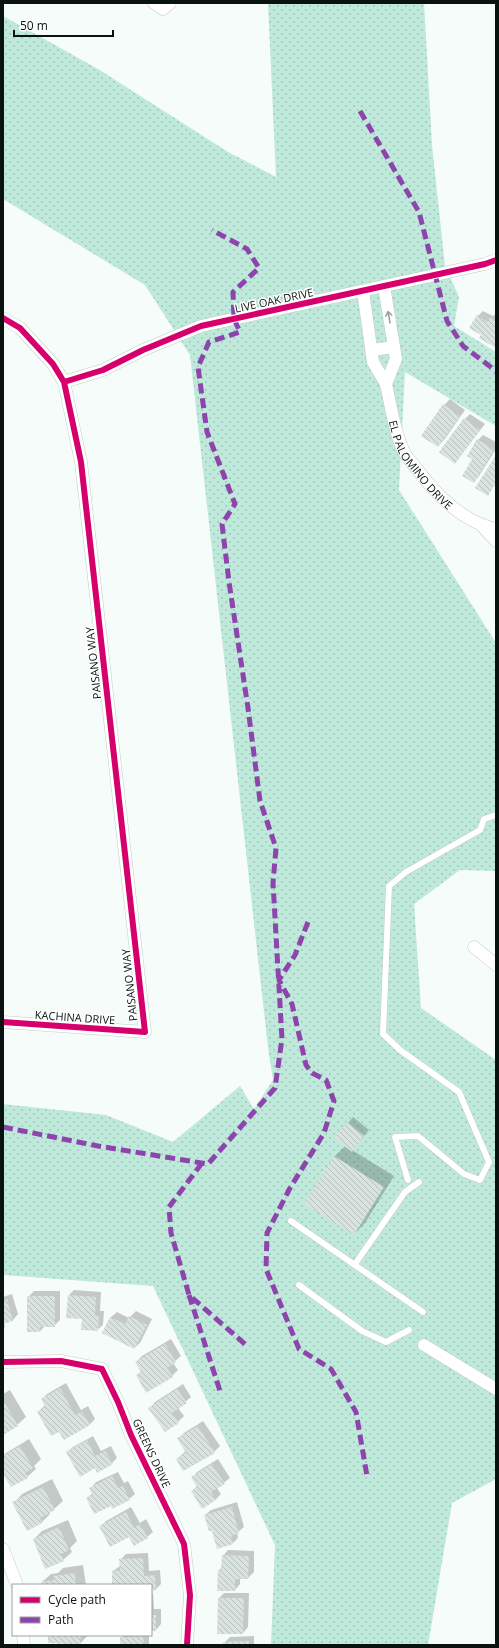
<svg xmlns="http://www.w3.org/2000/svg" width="499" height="1648" viewBox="0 0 499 1648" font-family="'Open Sans',sans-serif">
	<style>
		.grass { fill: url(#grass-dots) }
		.shadow { fill: #0003 }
		.building { fill: url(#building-back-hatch) }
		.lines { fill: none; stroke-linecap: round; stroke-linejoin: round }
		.service-casing { stroke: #c3ccc9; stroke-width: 7 }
		.minor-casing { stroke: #c3ccc9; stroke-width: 13 }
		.service { stroke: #fefffe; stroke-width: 6 }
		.minor { stroke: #fefffe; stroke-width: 12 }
		.quiet { stroke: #8e44ad; stroke-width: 5; stroke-dasharray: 10 5; stroke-linecap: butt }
		.cycleway-casing { stroke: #fff; stroke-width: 8 }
		.cycleway { stroke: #d6006c; stroke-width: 6 }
		.oneway { stroke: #9ca19e }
		.labels { text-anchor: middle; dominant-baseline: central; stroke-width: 3; stroke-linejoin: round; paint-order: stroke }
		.street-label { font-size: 11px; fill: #08130f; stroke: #fff }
	</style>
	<defs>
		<pattern id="grass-dots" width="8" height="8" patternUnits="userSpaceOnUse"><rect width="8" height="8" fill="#bfe9da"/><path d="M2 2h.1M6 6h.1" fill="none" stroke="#a3c7ba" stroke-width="1.8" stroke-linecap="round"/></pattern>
		<pattern id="building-back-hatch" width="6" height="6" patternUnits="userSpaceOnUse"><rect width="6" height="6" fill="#d8e2de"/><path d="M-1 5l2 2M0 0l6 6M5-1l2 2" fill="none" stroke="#b8c1bd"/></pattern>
	</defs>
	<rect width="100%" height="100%" fill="#f5fcf9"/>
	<!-- grass -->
	<path class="grass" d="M268,3H424L432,145L445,266L459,297L454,326L496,352V426L405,372L399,490L496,643V871L460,870L414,904L421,1008L496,1060V1479L452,1503L428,1645H271L275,1545L153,1286L3,1275V1104L106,1115L173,1142L240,1086L254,1109L273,1080L268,1047L190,355L145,285L3,199V16L98,69L228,152L276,177Z"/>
	<!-- shadow -->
	<path class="shadow" d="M483,311L493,316L496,313V347L482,334L478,316Z
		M450,399L465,410L444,440L438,446L444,405Z
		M470,414L485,424L455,462L465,419Z
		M483,435L496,442V449L479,476L474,482L473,459L478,440Z
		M353,1117L369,1130L352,1150L394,1176L365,1223L354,1234L334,1157L345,1146L348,1123Z
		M74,1290L101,1292L100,1311H104L103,1325L97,1330L83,1318L69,1295Z
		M34,1291H60V1320L54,1326H45L40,1331L28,1297Z
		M12,1294L18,1314L13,1320L4,1323L5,1327L3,1328V1297Z
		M136,1311L152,1319L140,1343L134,1348L103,1332L111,1317L117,1312L129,1318Z
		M171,1339L181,1356L173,1363L178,1370L172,1376L137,1375L142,1371L136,1362L142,1356Z
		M66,1383L81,1410L88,1406L95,1419L90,1424L64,1439L59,1430L38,1412L45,1405L42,1399L47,1394Z
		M183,1384L191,1397L178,1408L184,1416L178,1422L150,1408L155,1402Z
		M10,1390L26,1417L17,1425L3,1434V1394Z
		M203,1421L220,1446L214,1452L184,1470L177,1459L186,1451L178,1439L184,1433Z
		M93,1436L101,1451L111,1446L117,1458L112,1463L95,1467L67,1452L73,1447Z
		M29,1439L41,1459L34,1466L36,1469L27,1477L3,1472V1455Z
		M218,1459L230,1478L217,1488L221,1494L216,1499L192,1491L197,1486L192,1478L197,1472Z
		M118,1472L124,1483L128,1481L135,1494L129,1499L112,1505L87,1498L93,1493L91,1488L96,1482Z
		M52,1479L63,1501L54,1509L49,1512L50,1514L42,1522L27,1530L14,1503L22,1494Z
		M237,1502L244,1527L237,1533L238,1538L233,1543L213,1529L205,1515L211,1510Z
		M131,1507L140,1523L146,1519L153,1532L147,1537L130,1535L100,1527L106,1521Z
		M68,1520L77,1541L70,1548L72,1552L63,1560L34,1539L42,1531Z
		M228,1550L254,1551V1572L248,1578H240V1584L235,1590H218L219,1570L223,1566V1556Z
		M148,1553L149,1571L160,1570L161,1584L155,1590H151V1585H113V1571L120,1566V1560L126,1554Z
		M83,1565L86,1585H43L42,1582L51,1574L58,1573L63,1568Z
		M151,1593H153L154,1609H161V1624L156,1630H151Z
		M224,1593H249L248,1627L243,1633L219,1598Z
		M49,1635H88L79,1645H68Z
		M124,1635H149V1645H120L121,1643V1638Z
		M254,1636V1645H224V1643L230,1637Z"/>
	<!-- building -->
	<path class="building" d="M477,315L487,322L490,318L496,321V348L479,338L481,335L469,328Z
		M443,404L460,416L438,447L421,436Z
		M464,418L480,430L455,464L439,452Z
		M477,439L494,450L474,483L462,476L472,459L467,456Z
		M496,455V488L494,486L488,496L475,488Z
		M347,1122L364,1136L352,1152L334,1138Z
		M334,1156L384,1187L354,1235L304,1204Z
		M68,1295L96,1297L95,1316H99L98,1331L81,1330L82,1319L66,1318Z
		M27,1296H55V1327H40V1332H27Z
		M7,1299L13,1321L3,1324V1300Z
		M129,1316L147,1325L134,1349L102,1333L110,1317L125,1324Z
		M165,1344L176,1362L167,1368L173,1377L146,1393L136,1375L141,1372L135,1362Z
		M60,1388L75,1415L82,1411L90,1425L64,1440L59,1432L51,1436L37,1412L45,1407L41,1399Z
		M177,1389L187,1403L172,1413L179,1423L165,1432L148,1408Z
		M3,1399L18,1426L3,1435Z
		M198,1426L215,1453L183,1471L176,1459L186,1453L177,1438Z
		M87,1440L95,1456L105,1451L113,1464L97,1473L95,1468L80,1477L66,1452Z
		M20,1446L33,1468L25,1473L28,1478L11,1487L3,1474V1456Z
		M212,1464L225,1484L211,1492L216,1500L202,1509L191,1491L197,1487L191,1477Z
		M112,1476L118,1488L123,1486L130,1500L112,1509L111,1506L94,1514L86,1498L93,1495L89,1488Z
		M43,1487L55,1510L40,1518L42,1523L27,1531L12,1502Z
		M232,1507L239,1533L231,1536L233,1544L217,1549L212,1531H209L204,1515Z
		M126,1512L134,1528L140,1524L148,1538L134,1546L129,1537L110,1547L99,1526Z
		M59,1527L69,1550L61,1554L64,1561L45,1569L33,1539Z
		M222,1555L249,1556L248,1579H235V1591H217L218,1570H221Z
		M143,1558L144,1576L155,1575L156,1590L151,1591V1585H112V1571L120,1570L119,1559Z
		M75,1573L76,1585H42L41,1582L54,1580L53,1576Z
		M218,1598H244L243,1634H217Z
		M151,1615H156V1631H151Z
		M48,1635H81L80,1645L48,1643Z
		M120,1637H143L144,1645H120Z
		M249,1641V1645H223V1642Z"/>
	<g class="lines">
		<!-- service casing -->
		<g class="service-casing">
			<path id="service" d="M408,1180L395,1137L418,1136L464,1174L480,1180L489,1162L459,1092L400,1050L383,1034L389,886L406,872L480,830L484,819L496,815
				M291,1221L423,1312
				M355,1264L405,1192L419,1182
				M299,1285L362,1331L386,1342L409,1330"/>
		</g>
		<!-- minor casing -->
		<g class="minor-casing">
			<g id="minor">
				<path d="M154,3L163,9L170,3"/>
				<path d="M363,291L373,362L386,384L396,359L384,286"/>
				<path d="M3,318L20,328L53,364L64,382L81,462L145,1032L3,1022"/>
				<path d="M372,350L394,347"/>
				<path d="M64,382L103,370L143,350L201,326L485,264L496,260"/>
				<path id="s1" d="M386,384C391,406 394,431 404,452C407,458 413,464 417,469C437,496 463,522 496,529"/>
				<path d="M483,527L496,541"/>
				<path d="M474,947L496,965"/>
				<path d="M424,1345L496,1389"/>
				<path d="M3,1362L61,1361L102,1369L118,1402L131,1435L184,1544L190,1595L187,1645"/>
				<path d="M3,1549L17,1585"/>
				<path d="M23,1635L24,1645"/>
			</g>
		</g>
		<!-- service -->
		<use href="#service" class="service"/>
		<!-- minor -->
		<use href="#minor" class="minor"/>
		<!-- quiet -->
		<path class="quiet" d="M360,111L419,212L447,321L463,346L496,371
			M308,922L295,955L279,980L292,1004L306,1065L312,1073L326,1080L334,1101L324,1133L290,1188L267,1233L266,1269L299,1349L331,1369L356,1412L367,1476
			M3,1127L98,1146L208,1164L275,1088L282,1039L273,883L276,848L260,801L248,708L229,582L222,524L235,504L207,432L198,367L209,342L240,332L234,319L233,292L259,268L247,249L212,230
			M202,1163L169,1207L171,1233L189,1295L246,1345
			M189,1295L221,1394"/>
		<!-- cycleway casing -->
		<g class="cycleway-casing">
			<path id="cycleway" d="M3,318L20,328L53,364L64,382L81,462L145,1032L3,1022
				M64,382L103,370L143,350L201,326L485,264L496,260
				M3,1362L61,1361L102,1369L118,1402L131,1435L184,1544L190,1595L187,1645"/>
		</g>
		<!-- cycleway -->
		<use href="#cycleway" class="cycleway"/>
	</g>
	<!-- one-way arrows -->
	<defs><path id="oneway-shaft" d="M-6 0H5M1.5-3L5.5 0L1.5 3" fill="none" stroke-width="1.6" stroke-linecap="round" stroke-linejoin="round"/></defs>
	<use class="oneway" href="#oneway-shaft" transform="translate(389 317) rotate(-100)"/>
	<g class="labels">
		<!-- street labels -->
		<g class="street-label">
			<text transform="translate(274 300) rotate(-12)">LIVE OAK DRIVE</text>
			<text stroke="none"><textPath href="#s1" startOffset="90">EL PALOMINO DRIVE</textPath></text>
			<text transform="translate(93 663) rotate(-96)">PAISANO WAY</text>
			<text transform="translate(129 985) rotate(-96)">PAISANO WAY</text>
			<text transform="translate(75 1017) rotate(4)">KACHINA DRIVE</text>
			<text transform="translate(152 1453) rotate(65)">GREENS DRIVE</text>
		</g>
	</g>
	<!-- border -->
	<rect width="499" height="1648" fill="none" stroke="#08130f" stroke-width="8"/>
	<!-- legend -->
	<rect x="12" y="1584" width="140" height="52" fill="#ffffff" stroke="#9ca19f"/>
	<rect x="20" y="1597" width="20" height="6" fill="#d6006c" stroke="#9ca19f"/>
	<text x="48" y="1604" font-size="12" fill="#08130f">Cycle path</text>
	<rect x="20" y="1617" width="20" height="6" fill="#8e44ad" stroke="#9ca19f"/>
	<text x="48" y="1624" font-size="12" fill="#08130f">Path</text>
	<!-- scale -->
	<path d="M14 30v6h99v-6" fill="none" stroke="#08130f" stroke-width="2"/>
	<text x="20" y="30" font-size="12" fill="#08130f" stroke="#ffffff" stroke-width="3" paint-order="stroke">50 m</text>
</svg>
